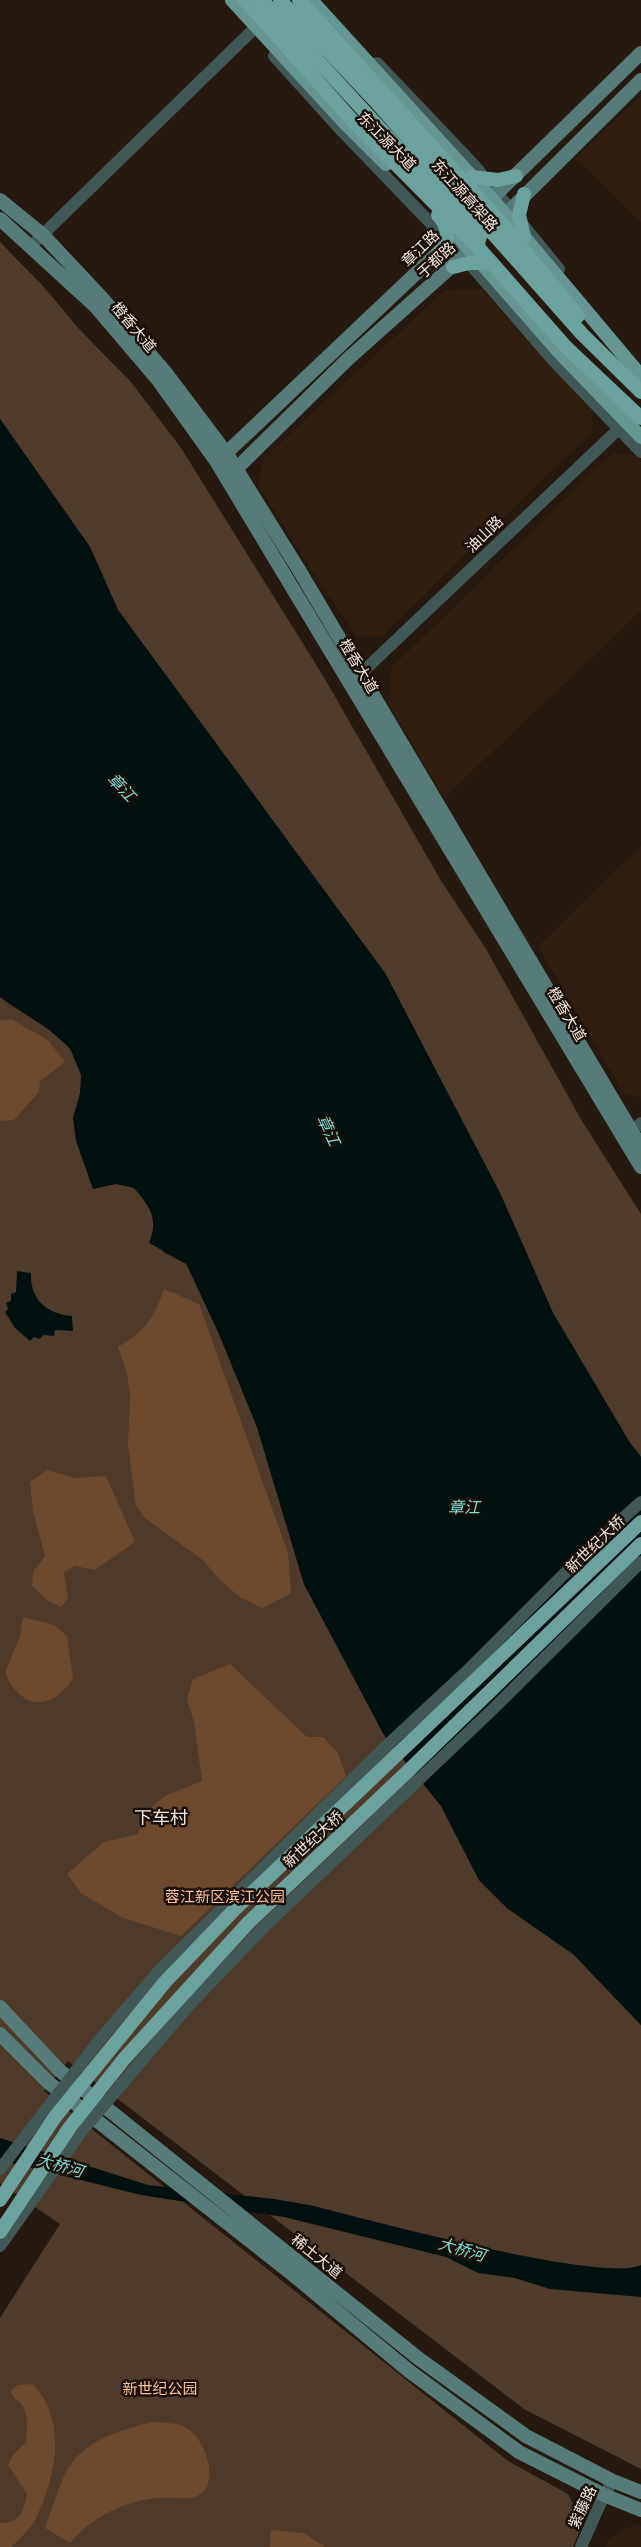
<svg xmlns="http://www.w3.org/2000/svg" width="641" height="2547" viewBox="0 0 641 2547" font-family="'Archivo Narrow','Noto Sans SC',sans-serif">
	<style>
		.built { fill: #301f11 }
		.green { fill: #4f3b2b }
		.forest { fill: #6c4a2f }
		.water { fill: #021110 }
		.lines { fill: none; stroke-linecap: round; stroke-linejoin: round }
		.tertiary { stroke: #425856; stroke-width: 12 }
		.secondary { stroke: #567b78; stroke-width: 14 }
		.primary { stroke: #669691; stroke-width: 14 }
		.trunk { stroke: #6ca29d; stroke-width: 14 }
		.tertiary-bridge { stroke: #425856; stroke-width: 12 }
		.trunk-bridge { stroke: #6ca29d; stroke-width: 14 }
		.labels { text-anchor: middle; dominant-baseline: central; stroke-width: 5; stroke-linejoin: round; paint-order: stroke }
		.street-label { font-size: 15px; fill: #eee5df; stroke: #1b1007 }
		.park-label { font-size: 15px; fill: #fcc192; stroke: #1b1007 }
		.water-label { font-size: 16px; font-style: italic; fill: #7eddd6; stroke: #1b1007 }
		.quarter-label { font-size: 18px; fill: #eee5df; stroke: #1b1007 }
	</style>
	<rect width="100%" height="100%" fill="#251910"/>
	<!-- built -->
	<path class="built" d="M641,96V222L575,158Z
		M481,289L592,410L593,431L382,636H357L323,588L258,484L263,459L445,290Z
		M612,453L633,454L641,463V611L444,798L389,703L391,668Z
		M641,846V1097L624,1094L538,946Z
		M635,2524L641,2526V2547H605L609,2539Z"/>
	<!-- green -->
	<path class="green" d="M0,242L43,286L80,330L131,382L181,448L322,674L440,879L486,949L582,1121L641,1214V1457L630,1443L553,1313L500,1193L385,973L118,610L90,547L0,419Z
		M0,997C26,1019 77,1036 81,1076C83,1090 77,1105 73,1118L116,1184C121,1185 130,1186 135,1189C154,1203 155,1231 163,1252L186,1264L219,1334L257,1427L304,1584L384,1735L441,1806L479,1880L507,1908L573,1954L641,2025V2469L524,2409L68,2061L44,2091L508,2461L568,2494L583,2523L573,2547H0V2318L60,2224L0,2183Z"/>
	<!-- forest -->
	<path class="forest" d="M11,1019L48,1040L65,1062L40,1081L39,1092L14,1120L0,1121V1020Z
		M164,1289L199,1304L288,1553L291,1593L263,1608L241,1598L219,1579L204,1561L145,1518L136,1506L128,1445L130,1397L127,1373L118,1347C145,1331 154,1318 164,1289Z
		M47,1470L76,1478L106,1476L135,1542L95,1570L75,1566L64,1572L68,1598L61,1607L48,1601L32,1586L33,1572L45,1556L33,1511L30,1482Z
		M23,1617L54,1625L67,1636L73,1678C52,1712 20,1710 5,1672L20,1636Z
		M230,1664L307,1737H323L338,1753L346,1776L181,1936L123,1918L81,1893L67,1874L104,1842L138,1834L144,1813L165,1796L202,1781L194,1722L187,1699L193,1679Z
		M33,2384C64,2417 58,2465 42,2504C39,2510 37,2519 32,2525C26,2533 18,2540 11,2547H0V2523C20,2524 24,2510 27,2494L8,2465L13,2455L26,2442C27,2431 29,2414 21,2404C17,2399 13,2399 11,2391L18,2385Z
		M152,2422C174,2423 190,2423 201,2444C210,2459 217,2490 194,2497C185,2500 170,2497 160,2498C125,2500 92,2517 70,2543L45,2528C51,2513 61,2479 69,2467C87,2439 122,2430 152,2422Z
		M271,2530L304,2533L325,2547H270Z"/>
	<!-- water -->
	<path class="water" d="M0,419L90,547L118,610L385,973L500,1193L553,1313L630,1443L641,1457V2025L573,1954L507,1908L479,1880L441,1806L384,1735L304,1584L257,1427L219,1334L187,1264L149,1243C159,1218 150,1207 134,1188L116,1184L93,1189L76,1141L73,1118L80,1093L81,1075L70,1048L47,1028L0,997Z
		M17,1271L31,1273C30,1299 46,1314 72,1316L73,1331L55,1330L54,1336L44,1335L39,1339L34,1337L30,1341L15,1328L5,1312L8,1309L6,1303L11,1301V1294L16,1292Z
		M0,2138L148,2185L274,2199L309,2205C363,2218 603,2284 641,2265V2297L550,2289L515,2278L478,2273L446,2257L284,2217L141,2195L0,2160Z"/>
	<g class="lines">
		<!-- tertiary -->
		<path class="tertiary" d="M274,56L340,129L469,263L553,360L641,452
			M377,63L475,166L559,269
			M31,246L263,20
			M353,681L625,423
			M624,1138L641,1123
			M581,2547L604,2495L613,2481"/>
		<!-- secondary -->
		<path class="secondary" d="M0,200L43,235L103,299L166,373L227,454L299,570L641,1147
			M484,206L641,53
			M0,219L95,306L158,380L216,461L641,1167
			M497,223L641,80
			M221,458L448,243
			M230,475L349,358L479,242
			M0,2007L59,2070L418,2358L526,2436L613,2481L641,2492
			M0,2034L49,2083L292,2274L409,2371L519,2452L604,2495L641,2510"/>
		<!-- primary -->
		<path class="primary" d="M232,0L344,122L386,164
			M311,0L492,199L641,376
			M456,234L559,352L641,437"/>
		<!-- trunk -->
		<path class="trunk" d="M472,177L498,180L516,176
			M438,215C449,227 450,240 440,252
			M524,236L519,215L524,194
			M453,267L469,263H483"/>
		<!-- tertiary-bridge -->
		<path class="tertiary-bridge" d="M0,2169L101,2038L158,1972L381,1751L466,1672L590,1548L641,1502
			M0,2246L81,2132L190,2004L265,1926L493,1709L641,1562"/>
		<!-- trunk-bridge -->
		<path class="trunk-bridge" d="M245,0L352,120L478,247L566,347L641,418
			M262,0L480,237
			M280,0L378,104L582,334L641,392
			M299,0L503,225L578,316
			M0,2200L55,2117L165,1982L235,1909L641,1522
			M0,2232L70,2127L124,2059L249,1922L404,1775L641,1544"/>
	</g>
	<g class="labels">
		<!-- street labels -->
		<g class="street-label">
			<text transform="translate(387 141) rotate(45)">东江源大道</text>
			<text transform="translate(465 195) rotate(48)">东江源高架路</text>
			<text transform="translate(420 248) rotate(-44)">章江路</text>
			<text transform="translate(436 260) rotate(-42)">于都路</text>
			<text transform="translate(134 327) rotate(50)">橙香大道</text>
			<text transform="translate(484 534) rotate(-44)">油山路</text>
			<text transform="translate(359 666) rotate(59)">橙香大道</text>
			<text transform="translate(567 1014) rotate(59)">橙香大道</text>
			<text transform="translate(595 1544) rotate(-44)">新世纪大桥</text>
			<text transform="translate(313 1839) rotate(-43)">新世纪大桥</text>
			<text transform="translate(317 2256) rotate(39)">稀土大道</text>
			<text transform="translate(582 2507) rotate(-65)">紫藤路</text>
		</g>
		<!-- park labels -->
		<g class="park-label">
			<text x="225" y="1896">蓉江新区滨江公园</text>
			<text x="160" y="2388">新世纪公园</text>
		</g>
		<!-- water labels -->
		<g class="water-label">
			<text transform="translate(122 787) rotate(47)">章江</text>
			<text transform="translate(329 1130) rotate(65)">章江</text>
			<text x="464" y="1507">章江</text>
			<text transform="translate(60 2165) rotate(16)">大桥河</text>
			<text transform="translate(462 2249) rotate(16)">大桥河</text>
		</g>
		<!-- quarter labels -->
		<g class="quarter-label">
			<text x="161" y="1817">下车村</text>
		</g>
	</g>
</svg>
